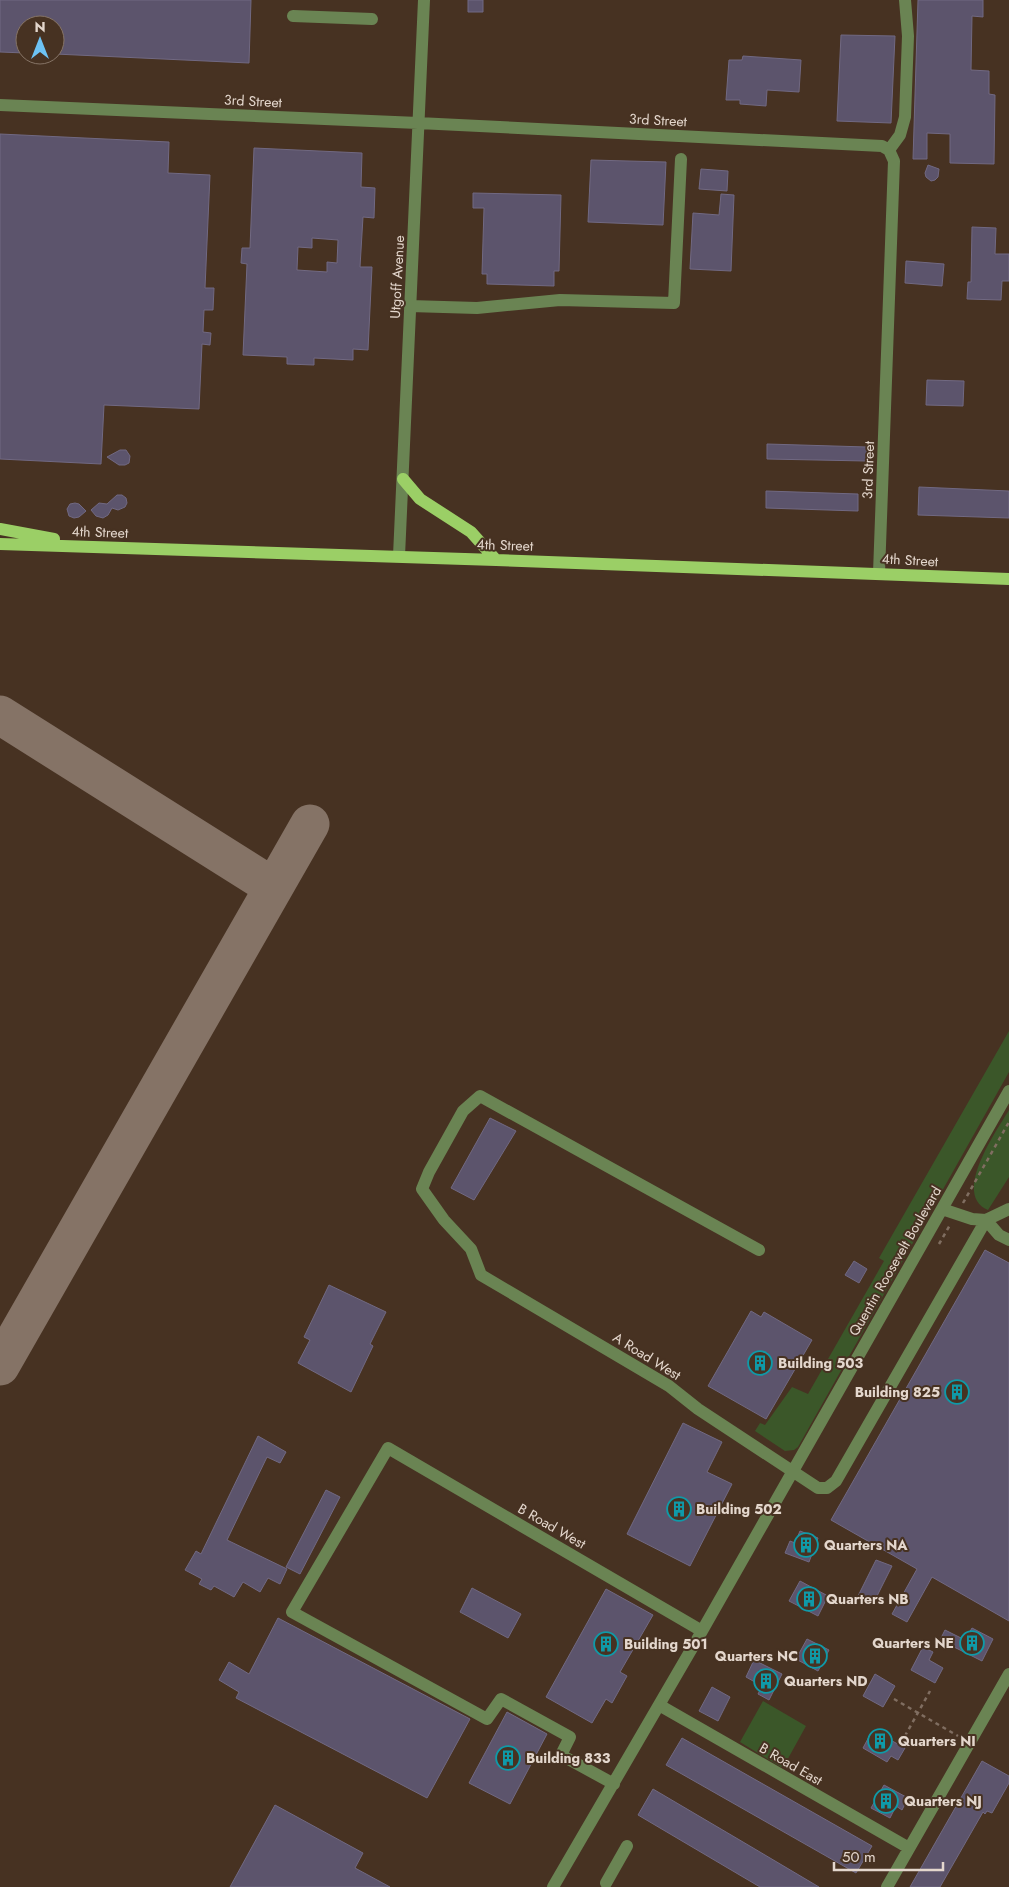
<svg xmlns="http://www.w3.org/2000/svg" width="1009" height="1887" viewBox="0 0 1009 1887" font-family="Jost,sans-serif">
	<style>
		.green { fill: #3b5729 }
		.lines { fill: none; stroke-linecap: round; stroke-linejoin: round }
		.taxiway { stroke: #857366; stroke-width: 39 }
		.building { fill: #5c546c; stroke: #716982; fill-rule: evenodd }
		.path { stroke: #806e61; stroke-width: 2.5; stroke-dasharray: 4 4; stroke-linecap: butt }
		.minor { stroke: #6a8453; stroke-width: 12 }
		.major { stroke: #9bcf66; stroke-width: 12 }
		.labels { text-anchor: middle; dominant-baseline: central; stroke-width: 4; stroke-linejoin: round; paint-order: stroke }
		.street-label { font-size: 14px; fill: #e4d7cd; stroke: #473222 }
		.poi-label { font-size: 14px; font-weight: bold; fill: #e4d7cd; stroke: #473222; text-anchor: start }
	</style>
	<rect width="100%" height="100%" fill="#473222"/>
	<!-- green -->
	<path class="green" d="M1009,1031V1072L798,1447L794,1450L785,1451L755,1431L760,1423L765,1425L792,1387L808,1394L884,1261L879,1258Z
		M1009,1110V1177L988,1210C951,1195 997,1130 1009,1110Z
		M763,1701L806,1726L785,1764L781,1767L740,1742Z"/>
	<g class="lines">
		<!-- taxiway -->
		<path class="taxiway" d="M0,715L273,887
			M0,1366L310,824"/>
	</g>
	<!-- building -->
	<path class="building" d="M0,0H251L249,63L55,54V25H25V53L0,52Z
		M468,0H483V12H468Z
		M918,0H983V17L972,16L971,70L989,71V94L995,95L994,164L950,163V134L927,133V159H913Z
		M841,35L895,36L891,123L837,121Z
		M743,56L801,60L799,92L767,90L766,106L740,104V100H726L729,60H742Z
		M0,134L169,142L168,173L210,175L205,288H214L213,310H204L203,332L211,333L210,345L202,344L199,409L104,405L101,464L0,459Z
		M254,148L362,153L361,187L375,188L374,218L363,217L360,267H372L368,350L353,349V360L314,358V365L287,364V357L243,355L247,264L241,263L242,248H250ZM312,238L338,240L337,263L327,262V272L297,270L298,247L312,248Z
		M591,160L666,162L663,225L588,222Z
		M928,165L939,169L938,177L935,180L931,181L926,177L925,173Z
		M701,169L728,171L727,191L699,189Z
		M473,193L561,195L559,271H554V286L487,284V274H482L484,208H473Z
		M721,194L734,195L731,271L690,269L693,213L719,215Z
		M972,227L996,228L995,254H1009V281H1002L1001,300L967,299L968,282H971Z
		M906,261L944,264L942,286L905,283Z
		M927,380L964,381L963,406L926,405Z
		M767,444L867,447L866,461L767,459Z
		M120,450H126L130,456L129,463L125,465H119L107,457Z
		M919,487L1009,491V518L918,515Z
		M766,491L858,494V511L766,508Z
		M117,495H122L126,498L127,503L125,507L118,510L112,508L108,515L103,518L96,516L91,510L99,503L107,504Z
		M75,503L79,504L86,511L79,517L74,518L69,516L67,509L70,504Z
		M490,1118L516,1131L474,1200L451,1188Z
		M985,1250L1009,1263V1621L932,1577L907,1622L892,1614L917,1569L831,1520Z
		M854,1261L867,1269L859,1283L845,1275Z
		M329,1285L386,1312L370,1344L373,1346L351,1392L298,1363L310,1340L304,1337Z
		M751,1311L761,1317L764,1312L812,1340L766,1419L708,1386Z
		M683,1423L722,1442L707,1472L732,1484L690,1566L627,1534Z
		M258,1436L286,1452L280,1463L267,1457L227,1540L287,1569L280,1584L268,1578L260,1592L243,1582L234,1597L214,1586L211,1590L199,1584L202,1579L185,1570L196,1551L201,1554Z
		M326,1490L340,1497L300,1574L286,1567Z
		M800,1531L818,1538L809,1562L785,1553L790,1541L795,1543Z
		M876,1560L892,1566L873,1604L858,1596Z
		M800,1581L828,1596L818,1616L789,1601Z
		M472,1588L521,1614L508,1638L460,1612Z
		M606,1589L653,1615L620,1672L627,1676L612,1703L606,1699L592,1723L546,1697Z
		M278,1618L470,1719L427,1798L236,1698L239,1692L219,1680L229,1662L249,1674Z
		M972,1628L993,1639L982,1661L940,1640L945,1630L965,1640Z
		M807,1639L829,1650L818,1671L796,1659Z
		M923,1647L933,1652L929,1660L943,1668L935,1683L911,1670Z
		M754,1660L782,1674L769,1700L758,1694L762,1686L746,1677Z
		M875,1674L895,1686L883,1707L863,1696Z
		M712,1687L730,1697L718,1721L699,1711Z
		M507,1712L547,1734L510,1804L469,1783Z
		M874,1731L905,1748L898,1760L891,1756L887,1762L863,1748L871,1733L872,1734Z
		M682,1738L872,1846L856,1873L666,1765Z
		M982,1761L1009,1776V1783L992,1813L987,1811L985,1814L983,1812L940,1887H910Z
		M884,1785L908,1798L902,1810L896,1806L890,1818L871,1808Z
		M653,1789L743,1842L819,1887H760L638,1815Z
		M275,1805L363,1853L355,1868L390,1887H230Z"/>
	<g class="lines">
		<!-- path -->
		<path class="path" d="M963,1203L1009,1122
			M939,1244L950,1225
			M894,1699L958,1736
			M901,1743L930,1691"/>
		<!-- minor -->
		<path class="minor" d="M293,16L372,19
			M0,105L418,123L882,146L889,150L894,161L879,573
			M889,150L900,135L905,117L908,36L905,0
			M410,306L477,308L560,300L674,303L681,159
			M399,556L424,0
			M942,1209L972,1219L986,1220L1009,1209
			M759,1250L480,1096L463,1111L429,1172L422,1189L444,1220L471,1249L481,1275L669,1386L698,1409L818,1488H827L836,1481L986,1220L999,1235L1009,1240
			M659,1705L909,1848
			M614,1784L561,1755L570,1737L501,1699L487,1719L292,1612L388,1448L702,1631
			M606,1883L627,1846
			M553,1887L702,1631L1009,1091
			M887,1887L1009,1674"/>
		<!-- major -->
		<path class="major" d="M403,479L420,499L471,532L496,560
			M0,529L54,539
			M0,544L496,560L1009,579"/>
	</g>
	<!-- icons -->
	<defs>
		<g id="building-ring" transform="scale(1.25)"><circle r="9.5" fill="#473222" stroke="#0f9aa8" stroke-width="1.5"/><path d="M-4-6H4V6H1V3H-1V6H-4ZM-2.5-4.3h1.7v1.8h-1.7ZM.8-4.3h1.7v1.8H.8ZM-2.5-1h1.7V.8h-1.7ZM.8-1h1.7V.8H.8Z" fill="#0f9aa8"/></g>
	</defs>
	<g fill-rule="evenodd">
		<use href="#building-ring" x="760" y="1363"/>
		<use href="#building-ring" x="957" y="1392"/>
		<use href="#building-ring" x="679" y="1509"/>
		<use href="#building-ring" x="806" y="1545"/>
		<use href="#building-ring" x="809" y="1599"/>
		<use href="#building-ring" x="972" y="1643"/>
		<use href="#building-ring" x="606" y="1644"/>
		<use href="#building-ring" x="815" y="1656"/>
		<use href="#building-ring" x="766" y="1681"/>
		<use href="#building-ring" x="880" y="1741"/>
		<use href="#building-ring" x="508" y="1758"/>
		<use href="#building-ring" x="886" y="1801"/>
	</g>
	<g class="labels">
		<!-- street labels -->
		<g class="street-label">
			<text transform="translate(253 101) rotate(3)">3rd Street</text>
			<text transform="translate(658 120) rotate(3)">3rd Street</text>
			<text transform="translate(397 277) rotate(-87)">Utgoff Avenue</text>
			<text transform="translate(868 470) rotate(-88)">3rd Street</text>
			<text transform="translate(100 532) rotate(2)">4th Street</text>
			<text transform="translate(505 545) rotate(2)">4th Street</text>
			<text transform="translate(910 560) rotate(3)">4th Street</text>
			<text transform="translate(895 1261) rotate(-60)">Quentin Roosevelt Boulevard</text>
			<text transform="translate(647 1356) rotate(32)">A Road West</text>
			<text transform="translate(552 1526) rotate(30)">B Road West</text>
			<text transform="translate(791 1764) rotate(30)">B Road East</text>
		</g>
		<!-- poi labels -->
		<g class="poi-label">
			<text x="778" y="1363">Building 503</text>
			<text x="940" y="1392" text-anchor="end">Building 825</text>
			<text x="696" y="1509">Building 502</text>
			<text x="824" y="1545">Quarters NA</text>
			<text x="826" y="1599">Quarters NB</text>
			<text x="954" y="1643" text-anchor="end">Quarters NE</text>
			<text x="624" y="1644">Building 501</text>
			<text x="798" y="1656" text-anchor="end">Quarters NC</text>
			<text x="784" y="1681">Quarters ND</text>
			<text x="898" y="1741">Quarters NI</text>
			<text x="526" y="1758">Building 833</text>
			<text x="904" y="1801">Quarters NJ</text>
		</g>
	</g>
	<!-- north arrow -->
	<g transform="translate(40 40)"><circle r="24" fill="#473222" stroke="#867466"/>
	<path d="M0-4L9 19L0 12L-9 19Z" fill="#6dc2f3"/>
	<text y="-8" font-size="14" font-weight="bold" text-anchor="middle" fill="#e4d7cd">N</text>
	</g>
	<!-- scale -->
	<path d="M834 1862v8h109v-8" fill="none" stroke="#e4d7cd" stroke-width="2.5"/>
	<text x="842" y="1862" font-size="15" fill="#e4d7cd" stroke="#473222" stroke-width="4" paint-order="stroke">50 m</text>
</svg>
